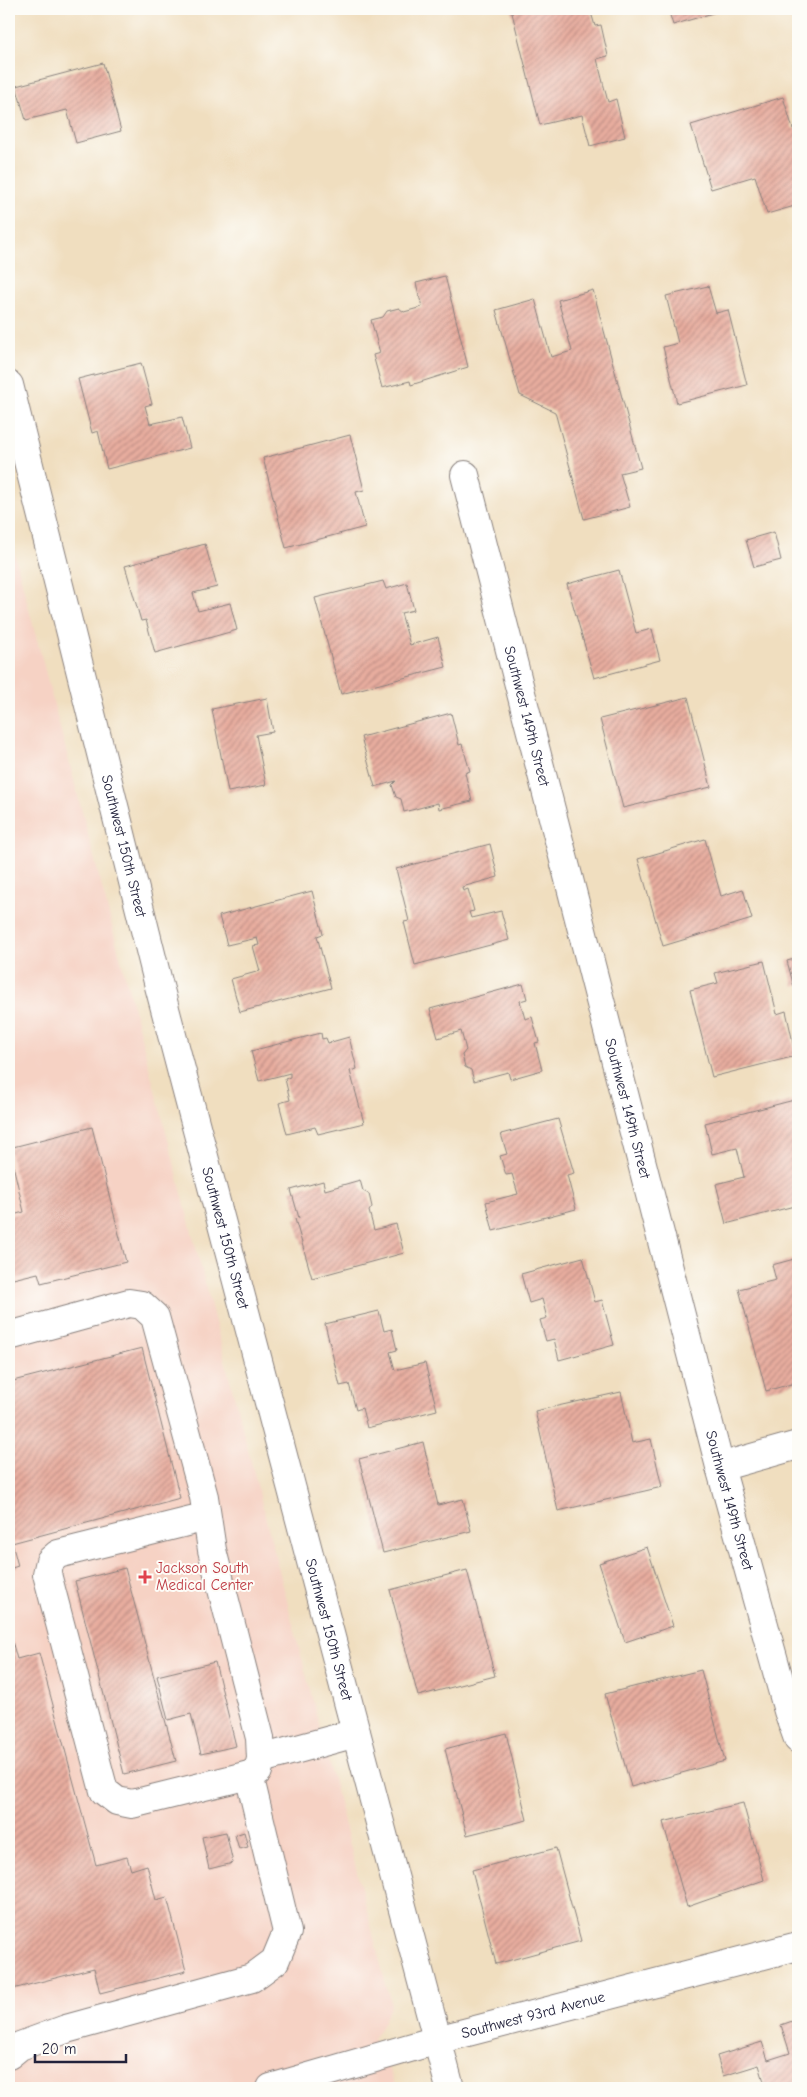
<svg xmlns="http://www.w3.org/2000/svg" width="807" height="2097" viewBox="0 0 807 2097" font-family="'Comic Neue',sans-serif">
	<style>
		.built { fill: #f6d2c4 }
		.building { fill: url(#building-hatch) }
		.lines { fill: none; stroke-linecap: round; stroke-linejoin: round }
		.minor-casing { stroke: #89807d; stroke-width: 30 }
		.minor { stroke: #fff; stroke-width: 28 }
		.health-dot { fill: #e0444e; stroke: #fdfcf7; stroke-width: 2 }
		.labels { text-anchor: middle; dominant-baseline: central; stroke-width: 4; stroke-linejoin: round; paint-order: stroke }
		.street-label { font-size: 15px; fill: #22223b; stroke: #fdfcf7 }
		.health-label { font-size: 15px; fill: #be3a42; stroke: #fdfcf7; text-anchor: start }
	</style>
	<defs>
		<pattern id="building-hatch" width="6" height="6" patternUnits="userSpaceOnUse" patternTransform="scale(1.25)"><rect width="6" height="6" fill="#e8ad9f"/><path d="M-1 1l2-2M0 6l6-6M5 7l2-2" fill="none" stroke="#bc8c83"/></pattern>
	</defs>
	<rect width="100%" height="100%" fill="#fdfcf7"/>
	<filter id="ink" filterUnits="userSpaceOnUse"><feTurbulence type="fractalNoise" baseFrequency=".02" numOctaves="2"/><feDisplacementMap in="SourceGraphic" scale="10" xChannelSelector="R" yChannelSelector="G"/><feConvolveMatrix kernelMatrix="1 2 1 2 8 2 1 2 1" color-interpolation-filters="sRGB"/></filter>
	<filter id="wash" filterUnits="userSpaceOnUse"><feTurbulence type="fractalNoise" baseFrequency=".0096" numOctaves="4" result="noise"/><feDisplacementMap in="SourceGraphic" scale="20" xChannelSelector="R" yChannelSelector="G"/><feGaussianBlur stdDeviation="1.12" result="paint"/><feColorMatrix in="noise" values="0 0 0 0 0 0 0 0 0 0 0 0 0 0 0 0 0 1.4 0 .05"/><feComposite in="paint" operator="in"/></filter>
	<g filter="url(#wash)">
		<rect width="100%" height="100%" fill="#f0debf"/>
		<!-- built -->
		<path class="built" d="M9,533L171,1151L391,2004L384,2022L373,2039L398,2088H9Z"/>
		<g id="blocks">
			<!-- building -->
			<path class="building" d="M511,9H590L595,26L601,25L608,56L597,59L608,102L616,99L625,137L590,146L582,115L540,125Z
				M668,9H726L673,25Z
				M103,63L121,131L76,143L67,110L26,120L16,86Z
				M783,97L793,129L798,127V205L767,214L755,176L711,189L691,125Z
				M445,276L468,367L411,385L410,381L382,388L373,355L380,353L371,320L383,317L387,311L399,308L404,312L422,307L416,283Z
				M708,286L716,313L728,310L747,385L677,403L663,347L678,343L666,296Z
				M593,290L641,468L620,473L630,507L584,519L555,412L520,395L496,310L535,299L551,357L572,351L558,300Z
				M141,363L152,404L145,406L150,424L182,417L190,448L107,469L98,431L92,433L78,379Z
				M350,435L364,490L356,492L365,527L286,548L263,458Z
				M774,532L781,560L754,567L746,540Z
				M205,544L217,587L193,593L198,611L230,603L237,630L155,653L146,620L141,621L125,566Z
				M619,570L636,633L652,629L660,660L594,678L567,584Z
				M383,581L386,589L407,583L414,610L401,613L410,645L438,637L446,667L341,694L315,598Z
				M688,697L711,787L623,808L600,719Z
				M267,698L273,732L256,735L266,785L228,792L212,709Z
				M451,713L459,745L462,744L470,771L465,773L472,801L439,809L438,803L404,812L401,799L396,797L392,785L396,781L375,787L361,737Z
				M705,839L721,896L743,889L752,919L663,946L638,859Z
				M490,844L498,877L462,887L463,891L468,889L474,911L469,912L471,918L501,911L509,940L415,965L404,922L409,921L396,869Z
				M312,891L323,934L317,936L331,988L240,1012L231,979L260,971L253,946L259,945L257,938L227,945L219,916Z
				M798,958V985L794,987L787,961Z
				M764,961L777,1014L786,1011L796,1056L712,1077L690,990L718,983L715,973Z
				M523,984L527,999L520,1001L525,1019L532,1017L539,1042L535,1043L542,1070L510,1079L508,1072L474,1081L471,1070L465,1067L462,1055L466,1050L461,1031L438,1038L430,1009Z
				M321,1033L322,1039L326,1038L328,1043L349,1037L357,1069L350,1071L364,1123L318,1134L315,1127L287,1134L279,1103L290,1100L285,1079L290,1077V1073L259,1081L251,1051Z
				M798,1099V1205L726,1224L716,1184L744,1177L737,1148L712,1154L705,1123Z
				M558,1119L574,1173L567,1175L576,1209L493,1231L486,1202L518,1194L512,1174L506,1175L500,1156L507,1154L501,1134Z
				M92,1127L126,1262L41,1283L38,1273L9,1280V1216L24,1212L9,1148Z
				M360,1180L363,1191L369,1194L372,1207L369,1211L374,1230L396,1224L404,1253L312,1278L295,1219L299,1218L291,1190L323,1181L325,1190Z
				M583,1257L595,1302L602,1300L614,1345L559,1360L554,1339L546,1341L540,1320L547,1318L542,1299L529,1303L521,1274Z
				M798,1258V1382L766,1391L739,1289L776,1280L772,1265Z
				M379,1311L384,1331L392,1329L397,1350L390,1352L395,1370L425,1363L437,1410L367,1428L362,1408L356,1410L349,1384L340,1386L325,1324Z
				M142,1348L180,1498L12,1543L18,1566L9,1569V1382Z
				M621,1392L632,1443L651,1439L662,1487L558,1511L535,1411Z
				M423,1442L438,1505L463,1499L471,1531L383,1553L359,1459Z
				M647,1547L673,1626L625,1642L599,1563Z
				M125,1568L176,1761L124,1774L75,1581Z
				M467,1570L495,1676L418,1696L390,1590Z
				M9,1630L17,1659L39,1653L96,1865L127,1857L131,1870L147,1865L156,1900L167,1897L186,1971L100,1993L94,1968L9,1990Z
				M215,1662L236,1746L201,1754L191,1714L168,1720L157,1676Z
				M701,1670L725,1761L631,1787L605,1694Z
				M506,1733L527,1820L467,1835L445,1749Z
				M743,1803L764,1880L687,1907L663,1822Z
				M226,1832L233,1863L209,1869L202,1837Z
				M244,1832L248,1847L239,1849L235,1835Z
				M556,1848L581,1941L496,1964L472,1870Z
				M798,2019V2088H766L759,2065L723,2076L717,2056L762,2042L768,2060L790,2053L781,2025Z"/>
		</g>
	</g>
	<g filter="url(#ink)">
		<use href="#blocks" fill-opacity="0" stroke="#89807d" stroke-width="1"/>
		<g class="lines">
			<!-- minor casing -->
			<g class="minor-casing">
				<g id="minor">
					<path id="s1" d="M9,385L159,986L450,2088"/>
					<path id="s2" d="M465,475L720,1467L788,1711L798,1739"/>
					<path d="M9,1336L129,1303L142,1305L155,1317L204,1497L212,1550L260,1738L261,1759L258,1771L249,1775L132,1804L117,1801L104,1791L47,1574L50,1561L58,1554L207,1517"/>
					<path d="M720,1467L798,1445"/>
					<path d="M261,1759L356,1733"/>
					<path d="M9,2055L20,2046L66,2029L252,1978L275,1961L287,1932L249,1775"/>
					<path id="s3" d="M271,2088L437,2040L798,1946"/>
				</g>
			</g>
			<!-- minor -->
			<use href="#minor" class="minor"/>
		</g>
	</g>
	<!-- markers -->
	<path class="health-dot" d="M142.5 1569.5h5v5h5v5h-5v5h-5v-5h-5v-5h5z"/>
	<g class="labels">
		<!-- street labels -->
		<g class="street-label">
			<text stroke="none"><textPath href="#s2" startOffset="249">Southwest 149th Street</textPath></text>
			<text stroke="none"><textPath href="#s1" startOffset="475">Southwest 150th Street</textPath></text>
			<text stroke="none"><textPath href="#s2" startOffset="654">Southwest 149th Street</textPath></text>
			<text stroke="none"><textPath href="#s1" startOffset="880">Southwest 150th Street</textPath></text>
			<text stroke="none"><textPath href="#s2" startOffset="1059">Southwest 149th Street</textPath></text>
			<text stroke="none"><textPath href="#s1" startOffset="1285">Southwest 150th Street</textPath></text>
			<text stroke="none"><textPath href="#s3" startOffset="272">Southwest 93rd Avenue</textPath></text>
		</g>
		<!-- health labels -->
		<g class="health-label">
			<text x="156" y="1568">Jackson South<tspan x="156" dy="17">Medical Center</tspan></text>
		</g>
	</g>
	<!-- margin -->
	<rect width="807" height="2097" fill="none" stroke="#fdfcf7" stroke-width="30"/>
	<!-- scale -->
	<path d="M35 2054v8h91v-8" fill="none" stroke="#22223b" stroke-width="2.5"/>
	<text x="42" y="2054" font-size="15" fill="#22223b" stroke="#fdfcf7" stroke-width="4" paint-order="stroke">20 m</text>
</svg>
